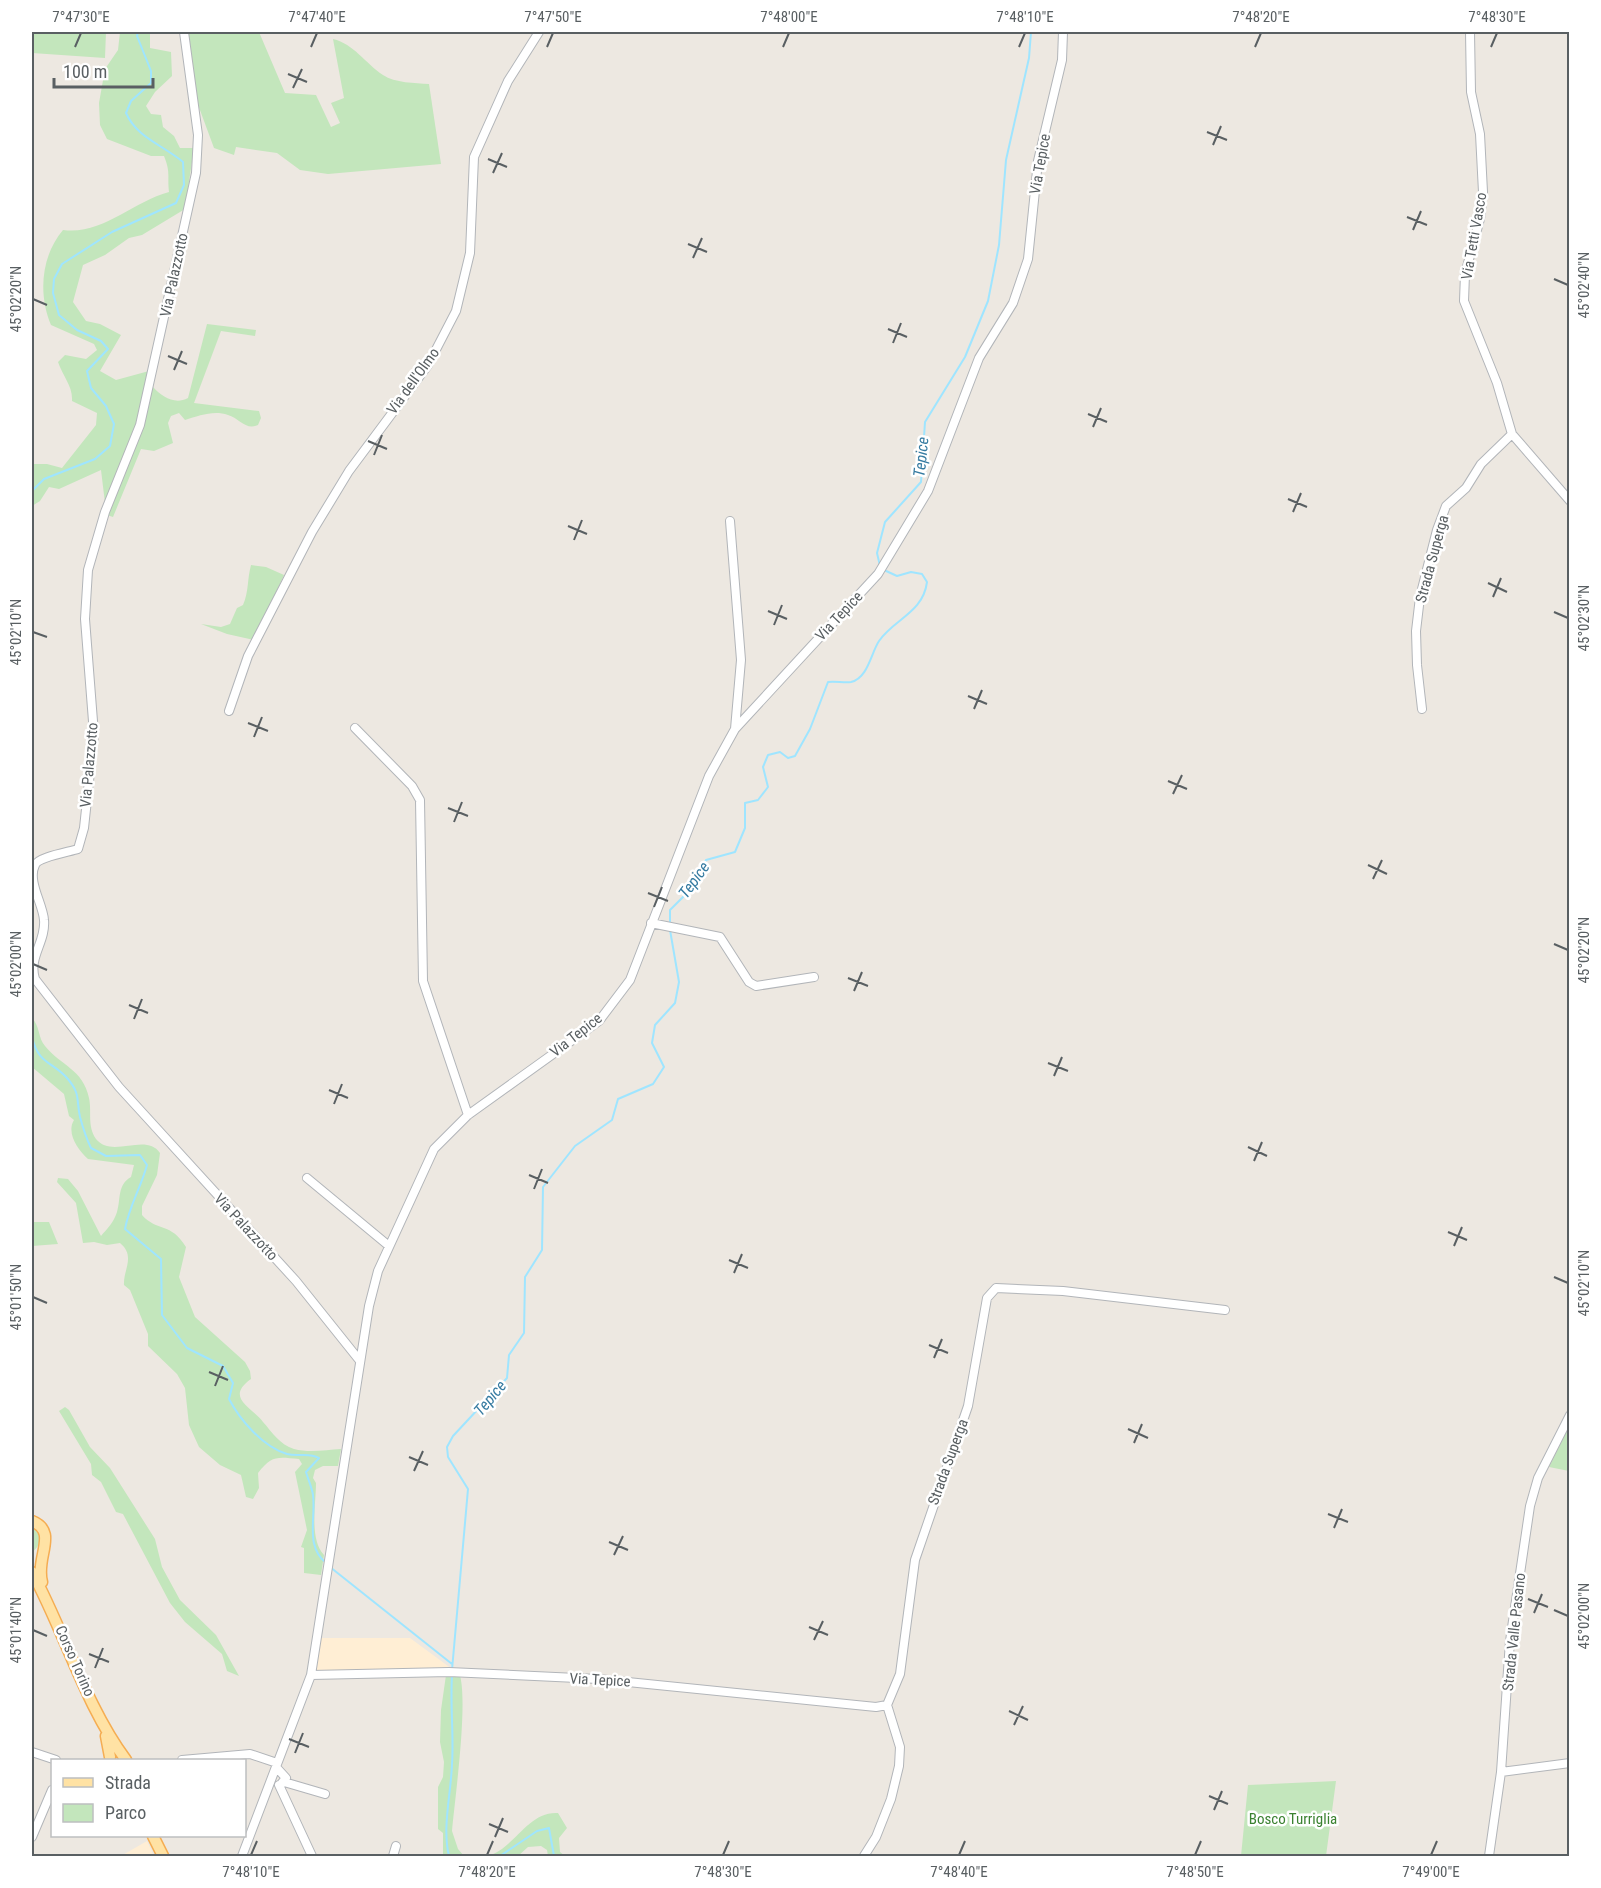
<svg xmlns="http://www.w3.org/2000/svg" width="1601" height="1888" viewBox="0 0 1601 1888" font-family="'Roboto Condensed',sans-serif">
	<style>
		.commercial { fill: #ffeed4 }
		.green { fill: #c3e6bc }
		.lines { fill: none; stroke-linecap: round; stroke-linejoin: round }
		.stream { stroke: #9fe5ff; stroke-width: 2 }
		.minor-casing { stroke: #b2b5b9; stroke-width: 10 }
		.major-casing { stroke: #f5ad52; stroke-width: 13 }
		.minor { stroke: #fff; stroke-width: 8 }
		.major { stroke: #ffe2a4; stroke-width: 10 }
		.ticks { fill: none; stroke: #595f62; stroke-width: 2 }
		.labels { text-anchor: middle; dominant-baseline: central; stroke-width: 5; stroke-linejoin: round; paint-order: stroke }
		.street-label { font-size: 15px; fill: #595f62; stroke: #fff }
		.park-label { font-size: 15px; fill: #3b8231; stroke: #fff }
		.water-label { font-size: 16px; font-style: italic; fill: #367ba1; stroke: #fff }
		.neatline { fill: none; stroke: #595f62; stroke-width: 2 }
		.ticks-label { font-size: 15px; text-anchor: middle; fill: #595f62 }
	</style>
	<rect width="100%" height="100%" fill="#ede8e1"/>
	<!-- commercial -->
	<path class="commercial" d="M321,1638H410L452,1669L316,1673Z
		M147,1841L154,1856H121Z"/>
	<!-- green -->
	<path class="green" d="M32,32H106L105,58L32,53Z
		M120,32H150V48L171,52L172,76L155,92L146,106L151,114L161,115L163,127L174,136L180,148H194L185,209L142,235L129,238L105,255L83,265L73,302L86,321L100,324L121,335L100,371L116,380L149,371L136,424L105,503L101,470L59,489L49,487L40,501L32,506V464H47L62,468L96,425L97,413L72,401C73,386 63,377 58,362L65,355L86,359L97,350L94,344L51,325C38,294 41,256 63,230C103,235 132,202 169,192C167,176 171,173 164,156H151L107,139L100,125L99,103L105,69L118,50Z
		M187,32H259L285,93L316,95L331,127L340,123L331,103L344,98L333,39C354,44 365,63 383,75C395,83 415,83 429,84L441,164L328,174L300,170L277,153L236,147L234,155L214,148L197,102Z
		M207,324L256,330L255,336L221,331L194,403L259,411L261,418L258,425C246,431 239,418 228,415C213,410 199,416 185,420L179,413L171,416L168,423L173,443L154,451L141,449L113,517L107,515L153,387C162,397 175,405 188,398Z
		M251,565L266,567L284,575L254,640L227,634L201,624L221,627L230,624L237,608L243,605C249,591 247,580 251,565Z
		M32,1018C40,1026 38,1038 45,1046C61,1066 83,1069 89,1098C92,1112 87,1126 96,1139C112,1159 146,1132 160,1153L157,1175L142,1206V1215C157,1232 171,1222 186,1247L179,1277L195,1317L245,1362L250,1371L251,1379C224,1398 253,1408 263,1422C272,1432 280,1445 294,1449C309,1453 326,1450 341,1449L338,1466H323L315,1470L313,1478L316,1483C316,1504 309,1539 324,1555L321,1575L304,1573V1548L301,1547L307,1530L295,1472L302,1464L299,1459C277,1457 272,1455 258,1473L259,1488L253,1499L246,1497L241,1475L220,1465L199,1447L189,1425L185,1388L177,1374L148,1346V1334L130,1290L124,1285C123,1270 136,1256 120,1243L107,1245L94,1242L83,1243L76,1203L57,1182L58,1178L68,1179L78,1191L101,1236C107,1229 114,1222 117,1212C121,1199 117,1185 131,1177L134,1165L88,1159C78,1150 66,1133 74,1120L69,1116L64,1094L32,1067Z
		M32,1222H49L58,1244L32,1246Z
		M65,1407L69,1410L90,1447L110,1468L155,1539L162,1567L180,1600L216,1635L239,1676L227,1671L222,1654L185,1622L170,1603L123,1514L116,1512L101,1482L92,1475L91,1464L59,1411Z
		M1569,1426V1471L1549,1467Z
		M32,1527C42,1534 42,1545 32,1552Z
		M459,1672C469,1699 455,1797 452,1831L458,1849L464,1856H443V1833L438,1829V1787L443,1777L444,1762L440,1742L441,1710L446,1675Z
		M1336,1781L1326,1856H1241L1248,1785Z
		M558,1813L567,1828L559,1838L560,1852L565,1856H548L547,1850L541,1846L528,1847L518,1856H487C514,1850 527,1811 558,1813Z"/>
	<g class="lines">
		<!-- stream -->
		<path class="stream" d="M32,491L44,479L95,459L110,446L114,424L106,406L91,388L87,371L108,349L101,341L77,330L59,315L53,293L54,279L62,264L112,232L176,203L184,185L183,162C163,145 137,138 126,113L131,101L151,83V71L137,36L138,32
			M880,566L877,553L885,522L921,482L925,422L965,357L988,301L999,245L1006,160L1029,58L1031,32
			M670,924V910L691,889L706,860L735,852L745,828V803L758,800L768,787L763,767L768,755L780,752L788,758L795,756L810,729L828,682C835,681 845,683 851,682C868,678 871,653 879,641C894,619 923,613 927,582L922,574L911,572L897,576L884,570
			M32,1037C38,1064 53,1062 67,1078C81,1094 76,1099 80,1117C83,1128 86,1138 91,1148L106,1156L140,1155L147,1165C141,1187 129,1207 125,1229L161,1259L162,1315L187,1348L223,1366L233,1383L229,1399C240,1420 263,1447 287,1454C298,1457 309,1452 319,1458L306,1472C308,1479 312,1488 313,1495C316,1519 305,1546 326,1563
			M330,1567L452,1664
			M452,1670L468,1489L448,1457L447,1447L453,1436L507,1378L509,1355L524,1333L525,1277L542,1250L543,1187L575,1146L612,1120L618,1099L653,1084L664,1067L652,1043L655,1025L675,1003L679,982L670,930
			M449,1856C442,1828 451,1794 452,1764C454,1735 450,1705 452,1676
			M500,1856L537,1831L549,1828L554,1856"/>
		<!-- minor casing -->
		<g class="minor-casing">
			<path id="minor" d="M184,32L198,135L196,173L140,425L105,512L88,570L85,619L94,734L84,828L78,849C69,852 38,857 35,865C27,881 43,904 44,920C46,942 28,957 35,979L119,1087L296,1281L360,1361
				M1470,32L1471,92L1480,134L1483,192L1480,219L1465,274L1464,301L1497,383L1512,434L1570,501
				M730,521L741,660L735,729
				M1422,709L1417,665L1416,631L1420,597L1437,530L1446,506L1466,488L1481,464L1512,434
				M229,711L248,656L312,532L349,471L428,365L456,311L470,253L474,157L508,81L539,32
				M355,728L412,786L420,800L423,981L468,1115
				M651,923L720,937L749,982L756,986L814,977
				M307,1178L389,1246
				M311,1675L449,1672L598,1679L876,1707L887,1705
				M32,1752L56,1760
				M182,1760L250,1754L277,1763
				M276,1767L286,1778L281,1784
				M1501,1772L1570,1763
				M284,1782L325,1794
				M279,1785L312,1856
				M32,1837L52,1790
				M242,1856L311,1675L369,1306L378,1271L434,1149L468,1115L599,1021L630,980L709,776L735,729L878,574L928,491L979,358L1013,303L1028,259L1038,161L1062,60L1063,32
				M393,1856L396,1846
				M864,1856L876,1837L891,1799L899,1766L900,1747L887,1705L900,1674L915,1560L968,1406L987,1298L996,1288L1063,1291L1225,1310
				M1489,1856L1501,1772L1510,1641L1530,1506L1538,1478L1570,1415"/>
		</g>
		<!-- major casing -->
		<g class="major-casing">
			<path id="major" d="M32,1521C59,1532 35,1557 42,1582
				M32,1572C65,1633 85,1705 126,1760
				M106,1736L110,1757
				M153,1836L163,1856"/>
		</g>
		<!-- minor -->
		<use href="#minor" class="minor"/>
		<!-- major -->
		<use href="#major" class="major"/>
	</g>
	<!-- ticks -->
	<path class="ticks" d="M75,47L81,33M311,47L317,33M547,47L553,33M783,47L789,33M1019,47L1025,33M1255,47L1261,33M1491,47L1497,33M288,74L307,82M293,88L302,69M1207,132L1227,140M1213,145L1221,126M488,159L507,167M493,173L502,153M1407,217L1427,225M1413,230L1421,211M688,244L707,252M693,258L702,238M1554,279L1568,285M33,299L47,305M888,329L907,337M893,343L901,323M168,356L187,364M174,370L182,351M1088,414L1107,422M1093,427L1101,408M368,441L387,449M374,455L382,435M1288,499L1307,507M1293,512L1301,493M568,526L587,534M574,540L582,520M1488,583L1507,592M1493,597L1501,578M768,611L787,619M1554,612L1568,618M774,625L782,605M33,632L47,637M968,696L987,704M974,709L982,690M248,723L268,731M254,737L262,717M1168,781L1187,789M1173,794L1182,775M448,808L468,816M454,822L462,802M1368,865L1387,874M1373,879L1382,860M648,893L668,901M654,907L662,887M1554,944L1568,950M33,964L47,970M848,978L868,986M854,991L862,972M129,1005L148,1013M134,1019L142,999M1048,1063L1068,1071M1054,1076L1062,1057M329,1090L348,1098M334,1104L342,1084M1248,1147L1267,1156M1254,1161L1262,1142M529,1175L548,1183M534,1189L542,1169M1448,1232L1467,1240M1454,1246L1462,1227M729,1260L748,1268M734,1273L742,1254M1554,1277L1568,1283M33,1297L47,1303M929,1345L948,1353M934,1358L942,1339M209,1372L228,1380M215,1386L223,1366M1128,1429L1148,1438M1134,1443L1142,1424M409,1457L428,1465M414,1471L423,1451M1328,1514L1348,1522M1334,1528L1342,1509M609,1542L628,1550M614,1555L623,1536M1528,1599L1548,1607M1554,1610L1568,1616M1534,1613L1542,1594M809,1627L828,1635M33,1630L47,1636M814,1640L823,1621M89,1654L109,1662M95,1668L103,1648M1009,1711L1028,1720M1014,1725L1023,1706M289,1739L309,1747M295,1753L303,1733M1209,1796L1228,1804M1214,1810L1222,1791M489,1824L508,1832M495,1837L503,1818M251,1855L257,1841M487,1855L493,1841M723,1855L729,1841M959,1855L965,1841M1195,1855L1201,1841M1431,1855L1437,1841"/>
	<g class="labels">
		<!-- street labels -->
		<g class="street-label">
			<text transform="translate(1040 164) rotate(-80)">Via Tepice</text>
			<text transform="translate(1474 236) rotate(-80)">Via Tetti Vasco</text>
			<text transform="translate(174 275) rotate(-78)">Via Palazzotto</text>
			<text transform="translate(413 381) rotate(-54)">Via dell'Olmo</text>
			<text transform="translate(1432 559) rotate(-75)">Strada Superga</text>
			<text transform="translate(839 616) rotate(-47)">Via Tepice</text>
			<text transform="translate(89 765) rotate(-85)">Via Palazzotto</text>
			<text transform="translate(576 1035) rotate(-38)">Via Tepice</text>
			<text transform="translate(246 1227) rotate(47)">Via Palazzotto</text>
			<text transform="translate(948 1462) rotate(-70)">Strada Superga</text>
			<text transform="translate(1514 1632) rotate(-84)">Strada Valle Pasano</text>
			<text transform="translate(75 1661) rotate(66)">Corso Torino</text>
			<text transform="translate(600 1680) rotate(3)">Via Tepice</text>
		</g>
		<!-- park labels -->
		<g class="park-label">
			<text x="1293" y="1819">Bosco Turriglia</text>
		</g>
		<!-- water labels -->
		<g class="water-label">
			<text transform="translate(921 457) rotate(-84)">Tepice</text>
			<text transform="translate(694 880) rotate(-54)">Tepice</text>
			<text transform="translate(490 1398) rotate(-50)">Tepice</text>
		</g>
	</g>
	<!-- border -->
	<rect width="1601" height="1888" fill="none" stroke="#ffffff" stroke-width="66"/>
	<!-- legend -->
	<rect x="51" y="1759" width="195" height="78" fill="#ffffff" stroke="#bdbfc0" stroke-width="1.5"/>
	<rect x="63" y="1778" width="30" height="9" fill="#ffe2a4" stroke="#bdbfc0" stroke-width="1.5"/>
	<text x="105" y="1789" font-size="18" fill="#595f62">Strada</text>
	<rect x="63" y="1804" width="30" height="18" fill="#c3e6bc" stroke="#bdbfc0" stroke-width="1.5"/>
	<text x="105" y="1819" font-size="18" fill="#595f62">Parco</text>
	<!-- scale -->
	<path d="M54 78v9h99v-9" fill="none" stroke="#595f62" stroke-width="3"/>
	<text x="63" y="78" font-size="18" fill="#595f62" stroke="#ffffff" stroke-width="4.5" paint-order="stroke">100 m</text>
	<rect x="33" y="33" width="1535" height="1822" class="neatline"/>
	<g class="ticks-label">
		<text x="81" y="22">7°47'30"E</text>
		<text x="317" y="22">7°47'40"E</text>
		<text x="553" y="22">7°47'50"E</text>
		<text x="789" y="22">7°48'00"E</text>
		<text x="1025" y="22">7°48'10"E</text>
		<text x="1261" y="22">7°48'20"E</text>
		<text x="1497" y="22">7°48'30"E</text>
		<text transform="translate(1584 285) rotate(-90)" y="5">45°02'40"N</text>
		<text transform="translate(16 299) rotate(-90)" y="5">45°02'20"N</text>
		<text transform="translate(1584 618) rotate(-90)" y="5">45°02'30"N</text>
		<text transform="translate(16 632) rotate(-90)" y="5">45°02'10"N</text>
		<text transform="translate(1584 950) rotate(-90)" y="5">45°02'20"N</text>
		<text transform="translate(16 964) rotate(-90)" y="5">45°02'00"N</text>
		<text transform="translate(1584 1283) rotate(-90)" y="5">45°02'10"N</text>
		<text transform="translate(16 1297) rotate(-90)" y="5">45°01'50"N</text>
		<text transform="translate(1584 1616) rotate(-90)" y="5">45°02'00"N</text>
		<text transform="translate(16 1630) rotate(-90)" y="5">45°01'40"N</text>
		<text x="251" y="1877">7°48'10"E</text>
		<text x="487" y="1877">7°48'20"E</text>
		<text x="723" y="1877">7°48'30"E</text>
		<text x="959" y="1877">7°48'40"E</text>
		<text x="1195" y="1877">7°48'50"E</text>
		<text x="1431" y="1877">7°49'00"E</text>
	</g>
</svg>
